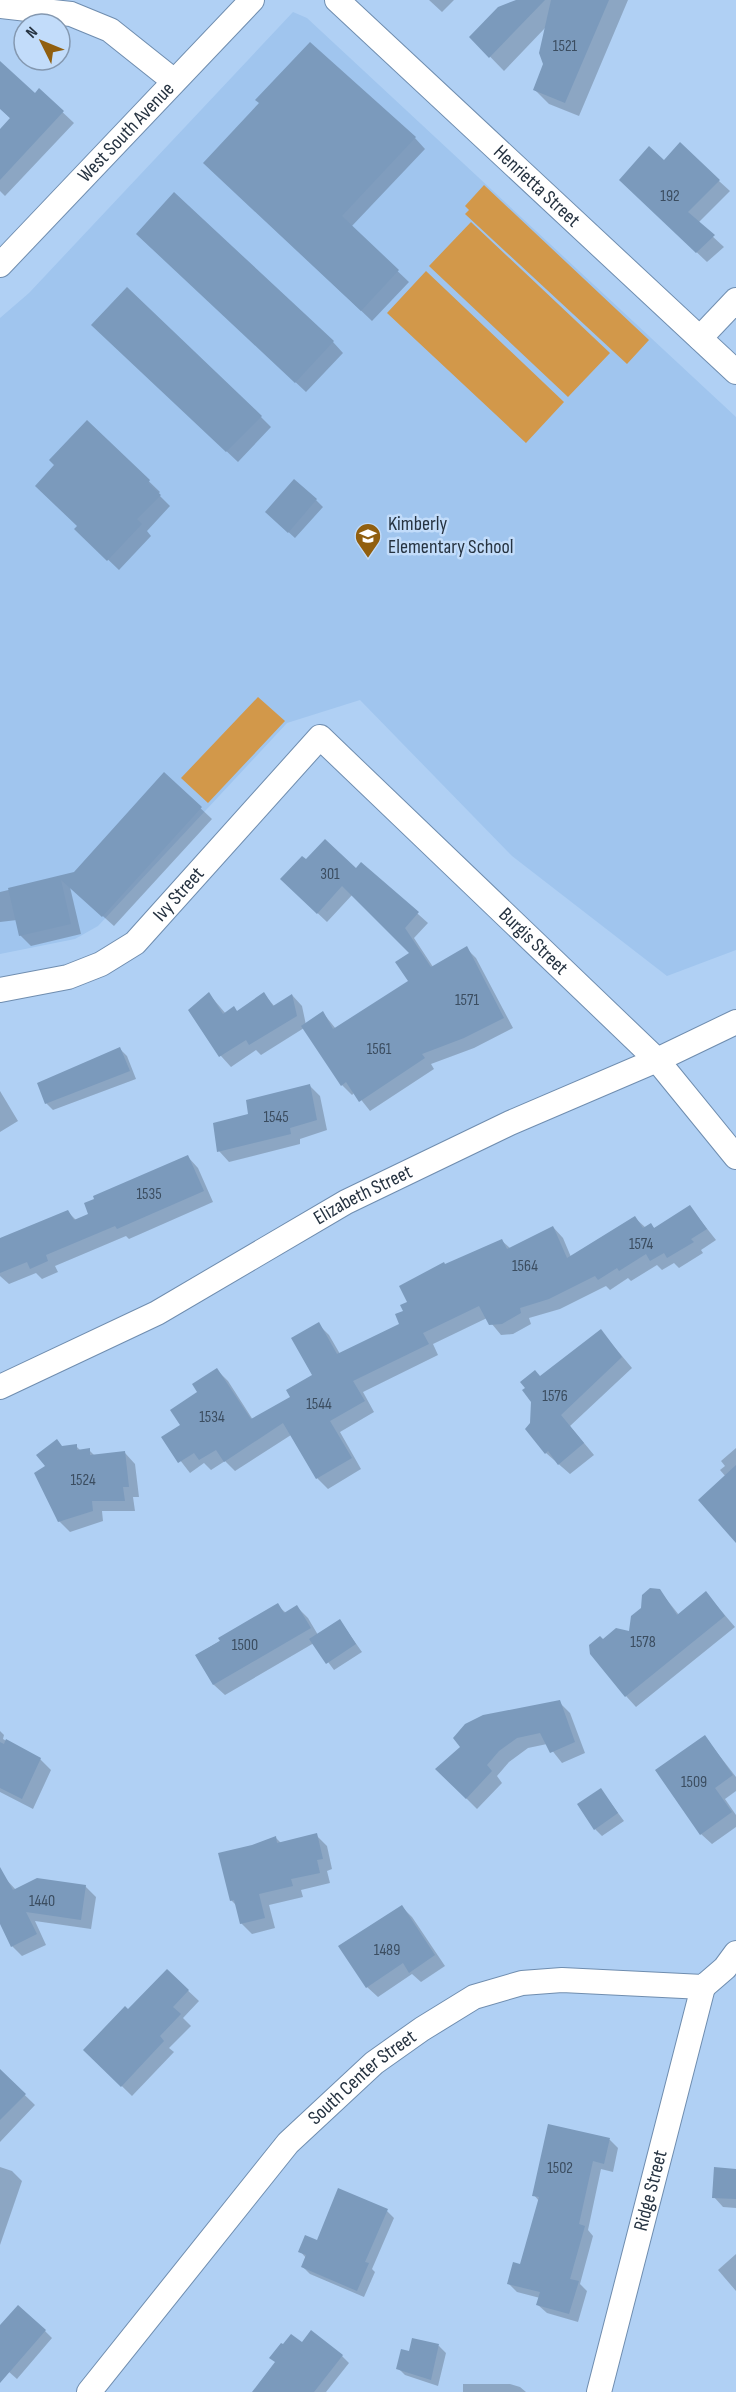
<svg xmlns="http://www.w3.org/2000/svg" width="736" height="2392" viewBox="0 0 736 2392" font-family="'Sofia Sans Condensed',sans-serif">
	<style>
		.built { fill: #a0c5ee }
		.green { fill: #d2984a }
		.shadow { fill: #0003 }
		.building { fill: #7b9abc }
		.lines { fill: none; stroke-linecap: round; stroke-linejoin: round }
		.minor-casing { stroke: #6f8daf; stroke-width: 26 }
		.minor { stroke: #fff; stroke-width: 24 }
		.labels { text-anchor: middle; dominant-baseline: central; stroke-width: 5; stroke-linejoin: round; paint-order: stroke }
		.number-label { font-size: 16px; fill: #3b4d60 }
		.street-label { font-size: 20px; fill: #263341; stroke: #c2dcfa }
		.poi-label { font-size: 20px; fill: #263341; stroke: #c2dcfa; text-anchor: start }
	</style>
	<rect width="100%" height="100%" fill="#b0d0f4"/>
	<!-- built -->
	<path class="built" d="M293,12L307,18L736,417V950L667,976L512,856L360,700L287,723L98,926L75,939L0,954V318L29,293Z"/>
	<!-- green -->
	<path class="green" d="M484,185L649,340L627,364L465,214L469,210L465,206Z
		M471,222L610,353L568,397L429,266Z
		M426,271L564,402L526,443L387,313Z
		M258,697L285,721L208,803L181,778Z"/>
	<!-- shadow -->
	<path class="shadow" d="M429,0H454L442,12Z
		M520,0H628L579,116L549,104L535,90L545,64L546,27L504,71L471,37Z
		M0,68L35,95L39,90L74,123L5,196L0,191V131L11,119L0,108Z
		M415,138L425,149L351,227L409,282L372,321L216,173Z
		M664,162L719,181L730,191L698,223L724,247L707,262L631,190Z
		M148,244L333,342L343,353L306,392Z
		M103,335L261,417L271,427L238,462Z
		M87,422L160,492L158,494L170,506L147,531L151,536L119,570L76,529L79,526L56,465Z
		M316,500L323,507L295,538L274,519Z
		M164,774L212,819L114,926L70,887L81,934L31,946L20,935L17,920L0,922V892L75,874Z
		M306,861L356,870L362,864L428,923L414,938L433,967L466,948L476,958L513,1028L474,1048L431,1064L434,1069L370,1111L355,1092L352,1095L342,1085L304,1028L261,1055L256,1050L231,1067L221,1056L190,1010L209,994L226,1014L237,1012L264,994L275,1007L292,995L302,1006L306,1025L323,1013L336,1029L410,982L411,953L353,894L327,922L292,889Z
		M120,1049L127,1056L136,1079L53,1110L46,1103Z
		M310,1086L320,1096L327,1130L300,1139V1144L229,1162L219,1151L250,1115Z
		M0,1091L18,1121L0,1132Z
		M188,1157L198,1168L213,1202L129,1239L126,1236L55,1266L58,1272L42,1279L36,1273L9,1284L0,1276V1240L68,1212L77,1221Z
		M690,1207L716,1240L701,1250L703,1253L679,1268L674,1263L662,1270L657,1265L631,1281L628,1278L610,1290L606,1286L560,1309L529,1318L531,1324L513,1334L501,1335L487,1318L433,1344L438,1355L363,1392L374,1412L340,1432L361,1469L328,1489L317,1478L291,1435L235,1471L225,1461L211,1470L204,1463L190,1473L166,1442L182,1425L199,1393L217,1370L228,1381L253,1420L292,1397L314,1375L318,1324L329,1335L340,1354L401,1324L409,1303L445,1265L502,1241L511,1249L553,1227L563,1238L571,1257L635,1218L646,1228L651,1225L655,1229Z
		M601,1331L632,1368L570,1426L594,1455L570,1474L546,1453L532,1424V1401L527,1388Z
		M76,1446L81,1451L89,1450L95,1456L125,1453L135,1464L139,1497H133L135,1511H102L103,1521L70,1532L59,1521L48,1466L63,1447Z
		M736,1448V1540L726,1477L720,1470L725,1466L721,1461Z
		M659,1590L679,1615L706,1593L735,1627L636,1707L626,1696L603,1641L631,1633Z
		M277,1605L286,1613L297,1607L308,1618L318,1635L340,1621L362,1652L334,1670L314,1643L225,1695L214,1685L197,1655Z
		M559,1702L570,1713L585,1753L562,1763L547,1744L528,1748L509,1762L497,1776L502,1783L477,1809L437,1769Z
		M0,1731L4,1735L3,1739L40,1759L51,1770L33,1809L0,1792Z
		M705,1737L736,1777V1791L725,1799L736,1815V1827L712,1844L701,1834Z
		M601,1790L624,1821L602,1836L595,1829Z
		M316,1835L327,1846L332,1869L327,1871L330,1883L301,1890L303,1897L269,1905L275,1928L252,1934L241,1923L237,1906L231,1900L252,1847L275,1837L281,1843Z
		M3,1876L16,1890L85,1886L96,1897L91,1929L35,1921L46,1945L22,1956L12,1946L0,1921V1877Z
		M402,1907L412,1917L445,1966L421,1982L412,1974L378,1997L367,1987Z
		M167,1971L199,2001L183,2018L191,2026L169,2048L174,2052L132,2096L85,2050L128,2011Z
		M0,2071L35,2105L0,2142Z
		M549,2126L610,2140L618,2148L613,2172L601,2169L588,2230L593,2236L580,2284L587,2291L578,2322L547,2313L538,2305L540,2298L517,2292L508,2283L521,2266L539,2201L534,2195Z
		M0,2167L12,2171L22,2181L0,2245Z
		M736,2170V2208L723,2207L714,2197Z
		M387,2211L394,2218L372,2269L375,2272L364,2297L310,2274L303,2267L306,2258L300,2251Z
		M736,2254V2291L718,2270Z
		M0,2328L45,2331L52,2338L17,2379L0,2364Z
		M302,2344L342,2356L349,2363L326,2392H261Z
		M439,2346L446,2353L438,2386L405,2375L398,2368L410,2353Z
		M463,2384H510L520,2387L526,2392H463Z"/>
	<!-- building -->
	<path class="building" d="M516,0H545L489,58L469,37L498,7Z
		M551,0H609L565,103L533,90L543,64L539,53Z
		M310,42L416,137L342,216L399,270L361,311L203,163L259,103L255,100Z
		M0,61L35,93L39,88L64,111L0,180V129L10,118L0,109Z
		M680,142L720,180L688,212L715,235L696,253L619,180L649,146L664,160Z
		M174,192L334,341L295,383L136,234Z
		M127,287L262,416L226,452L91,325Z
		M87,420L150,480L148,483L161,495L137,519L142,524L107,561L74,529L77,526L35,486L54,465L49,460Z
		M294,479L317,499L288,533L265,512Z
		M164,772L202,807L102,917L61,880L71,924L19,936L8,888L74,872Z
		M325,839L356,868L361,862L419,912L405,928L431,967L467,946L504,1018L464,1038L422,1054L425,1058L359,1102L346,1082L341,1086L301,1026L323,1011L333,1029L408,981L395,962L409,953L342,886L317,914L280,879L302,856L306,859Z
		M209,992L223,1014L234,1006L237,1011L264,992L273,1006L292,994L297,1016L249,1045L246,1040L219,1057L188,1010Z
		M120,1047L130,1071L45,1104L37,1083Z
		M310,1084L317,1120L290,1128L291,1134L217,1152L213,1123L248,1114L246,1100Z
		M188,1155L204,1191L117,1229L115,1226L46,1255L48,1261L30,1269L27,1262L0,1273V1238L68,1210L74,1220L88,1214L84,1203L94,1199L93,1196Z
		M690,1205L707,1229L691,1239L694,1242L667,1258L664,1253L650,1261L646,1254L619,1271L617,1268L598,1280L595,1276L549,1299L520,1308L521,1313L502,1324L489,1325L479,1306L423,1333L429,1344L353,1381L365,1401L330,1421L352,1458L316,1479L283,1423L224,1462L216,1450L199,1460L194,1453L178,1463L161,1437L180,1425L170,1410L197,1392L192,1384L217,1368L251,1419L290,1397L286,1390L312,1375L291,1338L319,1322L337,1354L399,1324L395,1314L403,1311L400,1305L407,1302L399,1286L444,1262L445,1264L502,1239L507,1249L553,1226L567,1258L635,1216L643,1228L651,1223L654,1228Z
		M601,1329L622,1357L561,1415L584,1443L558,1465L548,1451L545,1454L525,1429L530,1423L531,1402L522,1390L525,1388L520,1382L535,1370L540,1376Z
		M57,1439L62,1446L77,1444V1450L90,1448V1455L125,1451L129,1487H123L125,1501H92L93,1511L58,1522L34,1473L45,1466L36,1455Z
		M736,1465V1543L698,1500Z
		M650,1588L660,1589L677,1615L706,1591L725,1616L625,1697L590,1654L589,1645L600,1636L603,1639L616,1628L629,1631L631,1616L641,1608L642,1595Z
		M278,1603L284,1613L297,1605L311,1628L213,1685L195,1655L220,1641L218,1638Z
		M340,1619L356,1644L326,1664L309,1639Z
		M560,1700L575,1742L550,1753L540,1733L517,1738L499,1751L487,1765L492,1771L466,1799L435,1769L460,1747L453,1738L465,1724L483,1715Z
		M705,1735L733,1775L715,1788L732,1812L700,1835L655,1770Z
		M6,1739L41,1758L22,1799L0,1788V1742L4,1744Z
		M601,1788L618,1813L594,1830L577,1804Z
		M317,1833L323,1859L317,1860L320,1873L291,1879L293,1886L259,1894L265,1918L240,1924L234,1900L230,1901L218,1853L252,1845L276,1836L277,1843Z
		M0,1867L13,1890L37,1878L86,1885L81,1920L26,1912L37,1934L11,1947L0,1924Z
		M402,1905L435,1955L409,1973L403,1963L366,1988L338,1946Z
		M167,1969L189,1990L173,2007L181,2014L160,2036L164,2041L121,2087L83,2050L125,2006L128,2009Z
		M0,2069L26,2094L0,2120Z
		M548,2124L610,2138L604,2164L593,2161L579,2224L585,2226L570,2279L579,2281L569,2314L536,2305L540,2292L507,2284L513,2262L520,2264L539,2197L532,2196Z
		M714,2167L736,2169V2199L712,2198Z
		M338,2188L388,2209L365,2262L369,2263L357,2291L301,2267L306,2255L298,2252L305,2235L317,2240Z
		M18,2305L46,2330L0,2383V2325Z
		M311,2330L343,2355L314,2392H252L275,2362L269,2358L281,2343L283,2344L291,2334L302,2342Z
		M412,2338L439,2344L431,2380L396,2369L401,2349L409,2351Z"/>
	<g class="lines">
		<!-- minor casing -->
		<g class="minor-casing">
			<g id="minor">
				<path id="s1" d="M337,0L736,372"/>
				<path d="M0,6L71,14L110,30L174,81"/>
				<path id="s2" d="M0,265L252,0"/>
				<path d="M700,338L736,300"/>
				<path id="s3" d="M0,990L68,977L101,964L135,943L320,737L657,1060L736,1157"/>
				<path id="s4" d="M0,1387L157,1313L346,1202L510,1123L657,1060L736,1022"/>
				<path id="s5" d="M89,2392L288,2143L374,2063L422,2029L474,1997L522,1983L562,1980L703,1987L725,1968L736,1953"/>
				<path id="s6" d="M599,2392L703,1987"/>
			</g>
		</g>
		<!-- minor -->
		<use href="#minor" class="minor"/>
	</g>
	<!-- icons -->
	<defs>
		<g id="school-pin" transform="scale(1.35)"><path d="M0 17L-7.5 6A9.5 9.5 0 1 1 7.5 6Z" fill="#915f0f" stroke="#c2dcfa"/><path d="M0-5L7-2L0 1L-7-2ZM-4 1L0 2.5L4 1V4Q0 6-4 4Z" fill="#fff"/></g>
	</defs>
	<g fill-rule="evenodd">
		<use href="#school-pin" x="368" y="536"/>
	</g>
	<g class="labels">
		<!-- number labels -->
		<g class="number-label">
			<text x="565" y="46">1521</text>
			<text x="670" y="196">192</text>
			<text x="330" y="874">301</text>
			<text x="467" y="1000">1571</text>
			<text x="379" y="1049">1561</text>
			<text x="276" y="1117">1545</text>
			<text x="149" y="1194">1535</text>
			<text x="641" y="1244">1574</text>
			<text x="525" y="1266">1564</text>
			<text x="555" y="1396">1576</text>
			<text x="319" y="1404">1544</text>
			<text x="212" y="1417">1534</text>
			<text x="83" y="1480">1524</text>
			<text x="643" y="1642">1578</text>
			<text x="245" y="1645">1500</text>
			<text x="694" y="1782">1509</text>
			<text x="42" y="1901">1440</text>
			<text x="387" y="1950">1489</text>
			<text x="560" y="2168">1502</text>
		</g>
		<!-- street labels -->
		<g class="street-label">
			<text stroke="none"><textPath href="#s2" startOffset="183">West South Avenue</textPath></text>
			<text stroke="none"><textPath href="#s1" startOffset="273">Henrietta Street</textPath></text>
			<text stroke="none"><textPath href="#s3" startOffset="210">Ivy Street</textPath></text>
			<text stroke="none"><textPath href="#s3" startOffset="717">Burgis Street</textPath></text>
			<text stroke="none"><textPath href="#s4" startOffset="411">Elizabeth Street</textPath></text>
			<text stroke="none"><textPath href="#s5" startOffset="418">South Center Street</textPath></text>
			<text stroke="none"><textPath href="#s6" startOffset="208">Ridge Street</textPath></text>
		</g>
		<!-- poi labels -->
		<g class="poi-label">
			<text x="388" y="524">Kimberly<tspan x="388" dy="23">Elementary School</tspan></text>
		</g>
	</g>
	<!-- north arrow -->
	<g transform="translate(42 42) rotate(313)"><circle r="28" fill="#c2dcfa" stroke="#8498b0" stroke-width="1.5"/>
	<path d="M0-4.5L10 22L0 15L-10 22Z" fill="#915f0f"/>
	<text y="-9" font-size="16" font-weight="bold" text-anchor="middle" fill="#263341">N</text>
	</g>
</svg>
